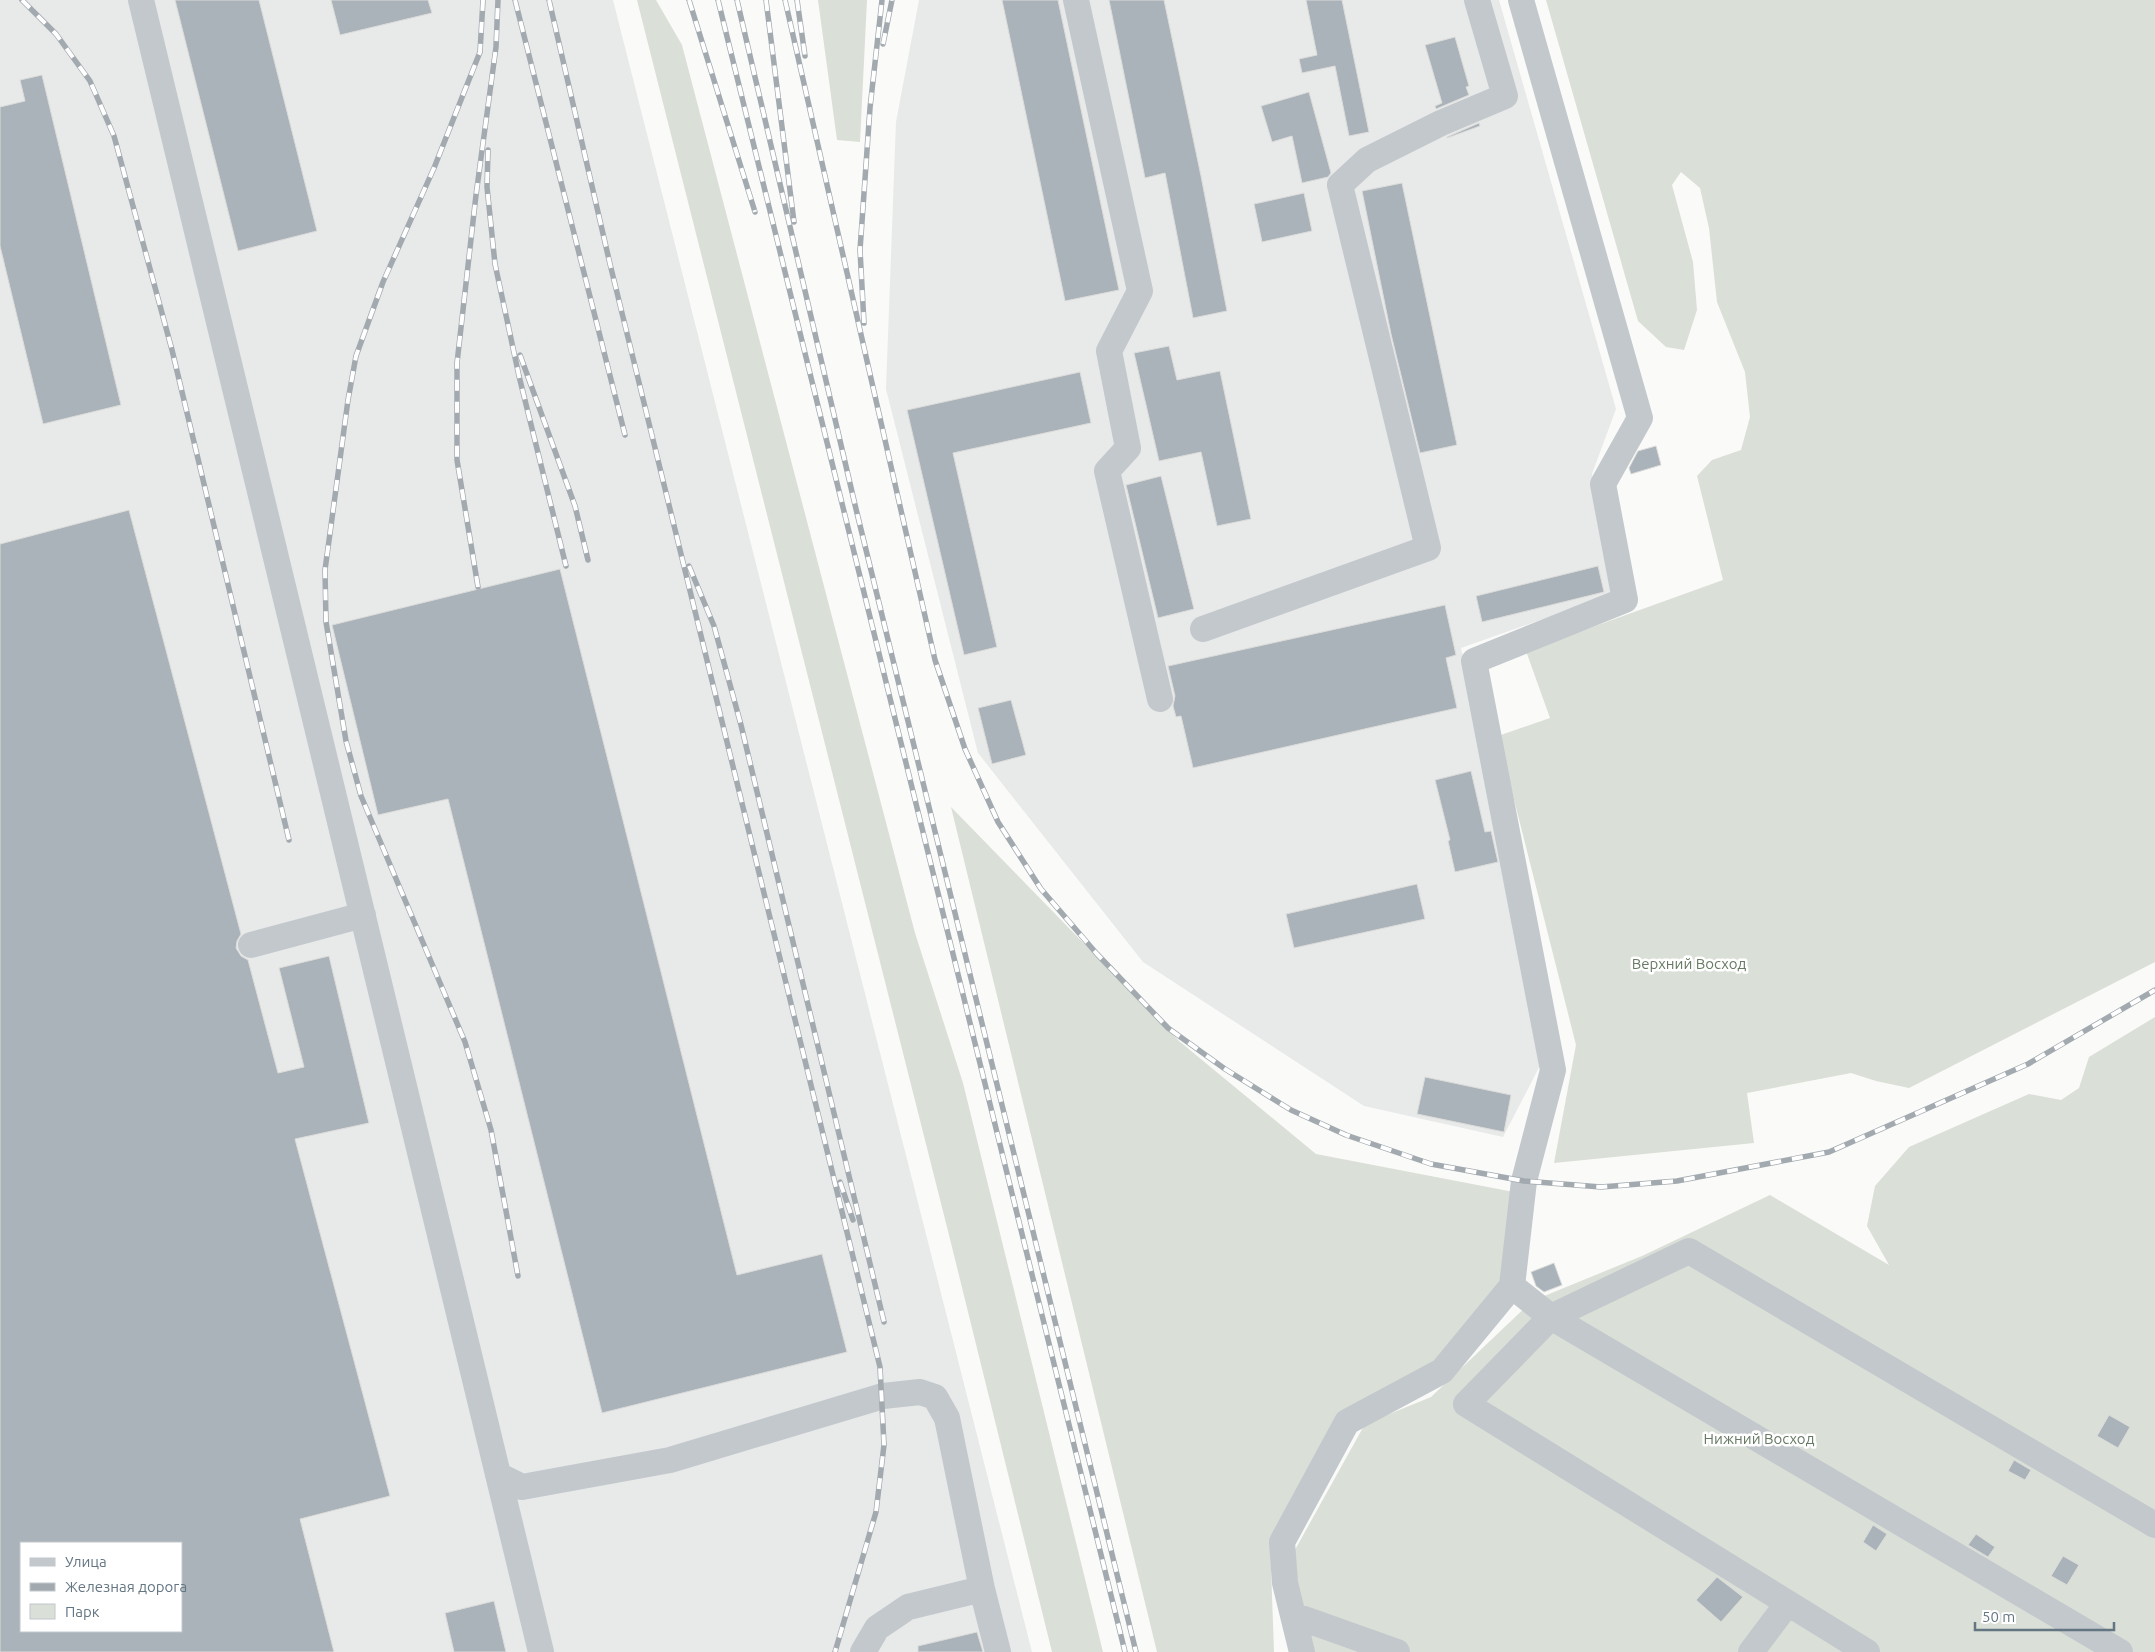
<svg xmlns="http://www.w3.org/2000/svg" width="2155" height="1652" viewBox="0 0 2155 1652" font-family="Ubuntu,sans-serif">
	<style>
		.built { fill: #e8e9e9; fill-rule: evenodd }
		.green { fill: #dadfd7 }
		.building { fill: #aab3b9; stroke: #dcdcda; fill-rule: evenodd }
		.lines { fill: none; stroke-linecap: round; stroke-linejoin: round }
		.minor { stroke: #c3c8cc; stroke-width: 26 }
		.rail-casing { stroke: #a2aab0; stroke-width: 5.5 }
		.rail { stroke: #fff; stroke-width: 4; stroke-dasharray: 11; stroke-linecap: butt }
		.labels { text-anchor: middle; dominant-baseline: central; stroke-width: 5; stroke-linejoin: round; paint-order: stroke }
		.park-label { font-size: 15px; fill: #687a64; stroke: #fff }
	</style>
	<rect width="100%" height="100%" fill="#fafaf8"/>
	<!-- built -->
	<path class="built" d="M0,0H613L1032,1652H0ZM21,1543H181V1631H21Z
		M919,0H1499L1616,409L1592,474L1620,592L1461,648L1545,1056L1503,1137L1364,1106L1143,962L978,753L886,389L896,122Z"/>
	<!-- green -->
	<path class="green" d="M637,0H656L682,45L915,933L963,1083L1103,1652H1052L950,1239Z
		M818,0H867L860,142L837,140Z
		M1546,0H2155V962L1909,1088L1876,1081L1851,1073L1747,1093L1754,1143L1554,1163L1576,1045L1498,736L1550,718L1526,651L1723,580L1697,476L1712,460L1741,450L1750,417L1745,372L1717,302L1709,228L1700,188L1681,172L1672,185L1693,262L1697,310L1684,350L1666,347L1638,321Z
		M951,807L1179,1041L1316,1154L1519,1193L1508,1282L1436,1364L1339,1415L1270,1540L1274,1652H1157Z
		M2155,1017V1652H1315L1291,1557L1365,1424L1431,1397L1532,1301L1642,1256L1770,1195L1889,1265L1867,1226L1875,1186L1909,1147L2029,1094L2061,1100L2079,1088L2089,1057Z"/>
	<!-- building -->
	<path class="building" d="M175,0H259L317,231L238,251Z
		M331,0H428L432,13L340,35Z
		M1002,0H1058L1119,290L1065,301Z
		M1109,0H1164L1201,176L1227,311L1193,318L1165,173L1145,178Z
		M1306,0H1342L1369,132L1349,136L1335,66L1302,73L1299,59L1317,55Z
		M1455,37L1469,86L1466,87L1469,95L1436,109L1435,106L1442,103L1425,45Z
		M42,75L121,405L43,424L0,246V107L25,101L20,80Z
		M1309,92L1331,173L1328,177L1302,183L1292,136L1272,142L1261,106Z
		M1479,123L1480,126L1447,138V137Z
		M1402,183L1457,445L1420,453L1391,334L1362,191Z
		M1304,193L1312,231L1262,242L1254,204Z
		M1169,346L1177,380L1220,371L1251,519L1217,526L1201,452L1159,461L1134,353Z
		M1080,372L1091,423L953,453L997,647L964,655L907,410Z
		M1656,446L1661,465L1631,474L1629,468L1638,451Z
		M1161,476L1194,609L1158,618L1126,485Z
		M129,510L241,934L237,941L236,948L241,956L248,960L278,1073L304,1067L279,968L329,956L369,1123L295,1139L390,1496L300,1519L334,1652H0V544ZM21,1543H181V1631H21Z
		M1598,566L1604,592L1482,622L1476,596Z
		M560,569L737,1275L822,1254L847,1352L602,1413L448,799L378,815L332,625Z
		M1445,605L1456,655L1446,658L1457,708L1193,768L1181,716L1176,717L1173,706L1175,696L1168,666Z
		M1011,700L1026,755L992,764L978,708Z
		M1471,771L1485,832L1491,831L1498,862L1455,872L1448,841L1450,840L1435,780Z
		M1417,884L1425,919L1294,948L1286,914Z
		M1425,1077L1511,1095L1504,1132L1417,1114Z
		M1554,1263L1562,1285L1544,1292L1536,1286L1531,1272Z
		M2109,1415L2130,1427L2118,1448L2097,1436Z
		M2014,1460L2031,1470L2025,1480L2008,1471Z
		M1873,1525L1887,1534L1876,1551L1863,1542Z
		M1976,1534L1995,1547L1988,1557L1968,1545Z
		M2063,1556L2079,1565L2067,1585L2051,1576Z
		M1717,1577L1743,1597L1721,1622L1696,1600Z
		M494,1601L506,1652H454L445,1613Z
		M977,1632L983,1652H918V1646Z"/>
	<g class="lines">
		<!-- minor -->
		<path class="minor" d="M141,0L541,1652
			M1076,0L1140,291L1109,351L1128,448L1107,471L1160,699
			M1203,629L1428,548L1340,185L1367,160L1441,123L1505,96L1477,0
			M251,945L363,915
			M1512,1286L1551,1317L1689,1251L2155,1525
			M498,1475L522,1487L670,1460L883,1396L920,1392L935,1397L947,1418L982,1589L998,1652
			M1293,1615L1397,1652
			M863,1652L877,1628L908,1607L982,1589
			M1302,1652L1285,1583L1282,1542L1347,1422L1442,1371L1512,1286L1524,1181L1553,1070L1474,661L1625,600L1603,484L1640,418L1521,0
			M1751,1652L1787,1604
			M1867,1652L1466,1404L1551,1317L2120,1652"/>
		<!-- rail casing -->
		<g class="rail-casing">
			<path id="rail" d="M22,0L56,34L90,81L114,136L172,350L289,840
				M483,0L480,52L434,168L383,282L356,356L348,400L325,570L326,622L346,741L361,796L465,1042L491,1130L518,1276
				M515,0L625,435
				M549,0L610,264L880,1367L884,1445L876,1512L835,1652
				M689,0L755,212
				M718,0L1125,1652
				M737,0L856,509L1136,1652
				M766,0L794,222
				M785,0L935,660L965,749L998,822L1041,889L1097,954L1168,1028L1225,1069L1291,1110L1346,1135L1431,1164L1524,1181L1601,1187L1677,1181L1829,1152L2028,1064L2155,990
				M797,0L805,56
				M883,44L892,0
				M488,150L487,187L495,264L519,376L566,566
				M864,323L860,250L870,108L882,0
				M520,355L575,506L588,560
				M689,566L714,626L741,725L884,1322
				M478,587L457,460V363L476,195L496,47L498,0
				M840,1182L853,1220"/>
		</g>
		<!-- rail -->
		<use href="#rail" class="rail"/>
	</g>
	<g class="labels">
		<!-- park labels -->
		<g class="park-label">
			<text x="1689" y="963">Верхний Восход</text>
			<text x="1759" y="1438">Нижний Восход</text>
		</g>
	</g>
	<!-- legend -->
	<rect x="20" y="1542" width="162" height="90" fill="#ffffff" stroke="#c1c8cd"/>
	<rect x="30" y="1558" width="25" height="8" fill="#c3c8cc" stroke="#c1c8cd"/>
	<text x="65" y="1567" font-size="15" fill="#657683">Улица</text>
	<rect x="30" y="1583" width="25" height="8" fill="#a2aab0" stroke="#c1c8cd"/>
	<text x="65" y="1592" font-size="15" fill="#657683">Железная дорога</text>
	<rect x="30" y="1604" width="25" height="15" fill="#dadfd7" stroke="#c1c8cd"/>
	<text x="65" y="1617" font-size="15" fill="#657683">Парк</text>
	<!-- scale -->
	<path d="M1975 1622v8h139v-8" fill="none" stroke="#657683" stroke-width="2.5"/>
	<text x="1982" y="1622" font-size="15" fill="#657683" stroke="#ffffff" stroke-width="4" paint-order="stroke">50 m</text>
</svg>
